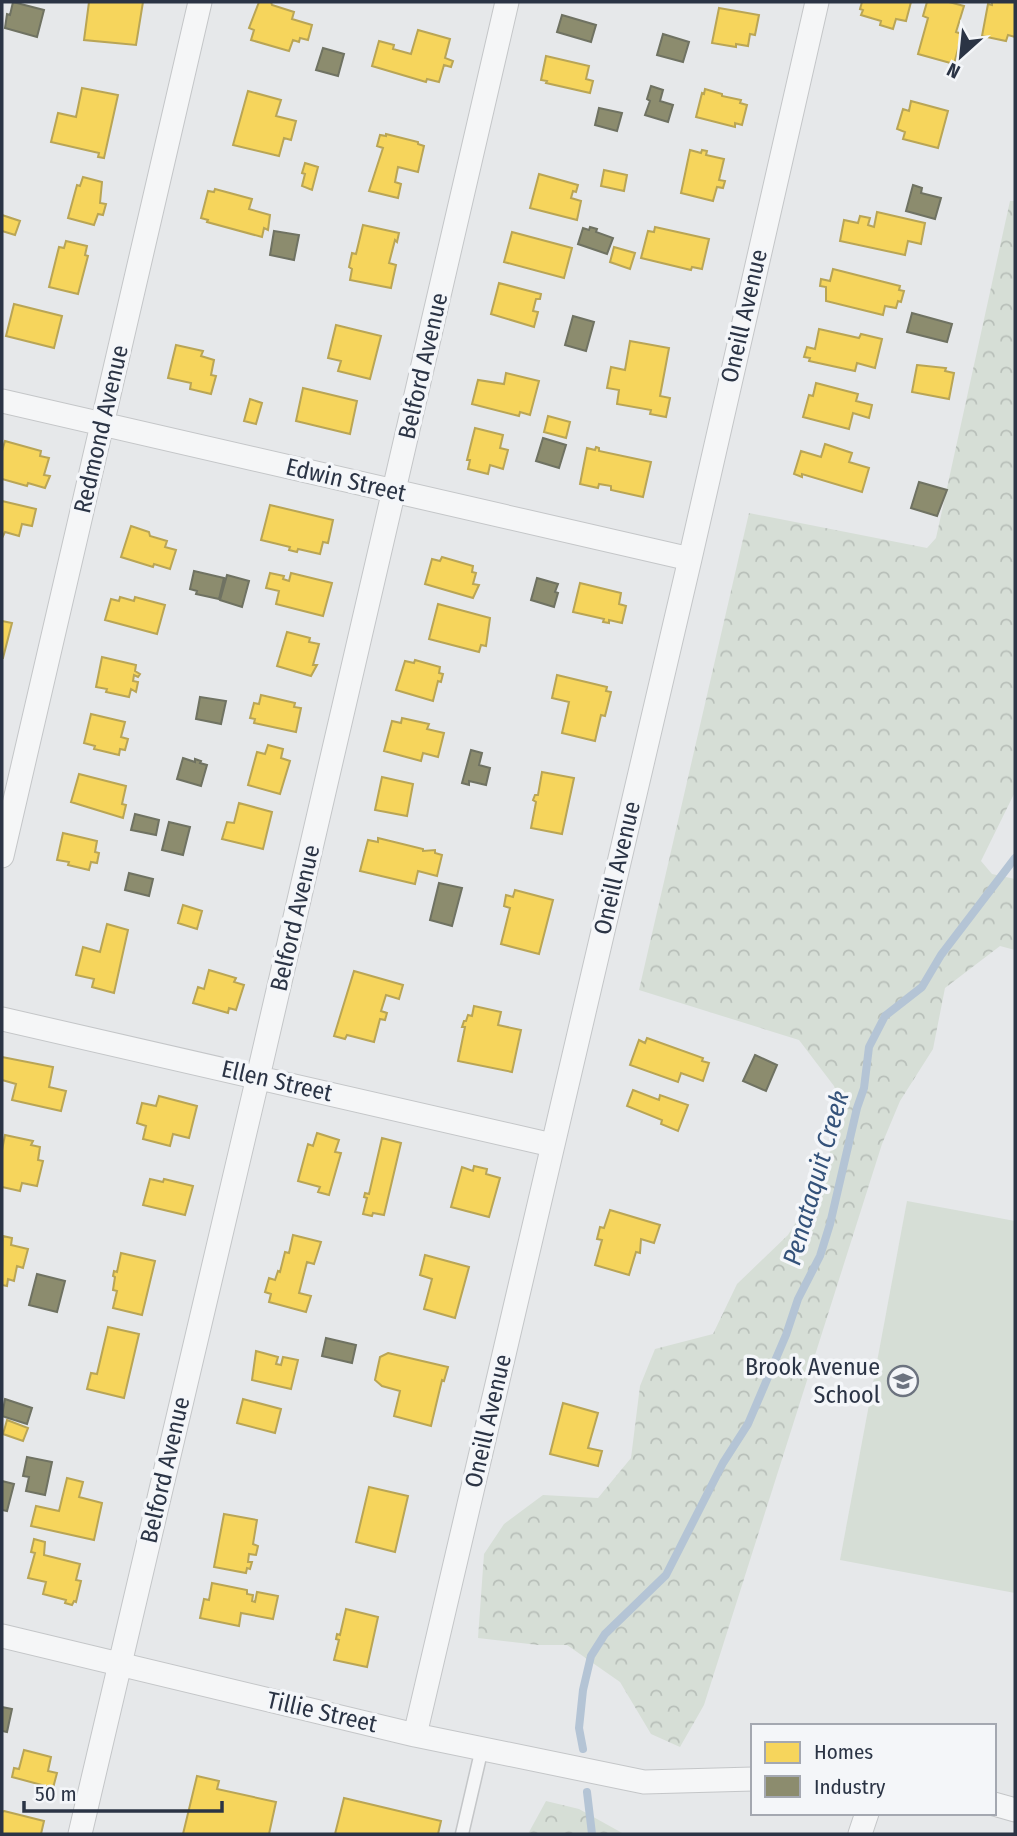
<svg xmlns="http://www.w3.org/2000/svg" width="1017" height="1836" viewBox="0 0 1017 1836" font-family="'Fira Sans Condensed',sans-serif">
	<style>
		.forest { fill: url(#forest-crowns) }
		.green { fill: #d6ded6 }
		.homes { fill: #f6d55c; stroke: #b9a555; stroke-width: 2 }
		.industry { fill: #8c8c6e; stroke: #6f7262; stroke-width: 2 }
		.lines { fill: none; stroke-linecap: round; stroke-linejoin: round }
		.stream { stroke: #b4c4d5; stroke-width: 8 }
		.lane-casing { stroke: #c4c6c8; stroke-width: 15 }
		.street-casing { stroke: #c4c6c8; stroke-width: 25 }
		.lane { stroke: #f5f6f7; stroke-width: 12 }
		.street { stroke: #f5f6f7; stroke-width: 23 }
		.labels { text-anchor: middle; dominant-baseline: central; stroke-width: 7; stroke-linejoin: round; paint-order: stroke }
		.street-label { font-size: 24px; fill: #2b3445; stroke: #f4f6f9 }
		.poi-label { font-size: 24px; fill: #2b3445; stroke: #f4f6f9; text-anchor: end }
		.water-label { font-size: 26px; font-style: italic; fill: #34527a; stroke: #f4f6f9 }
	</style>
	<defs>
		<pattern id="forest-crowns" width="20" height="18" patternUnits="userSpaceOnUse" patternTransform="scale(1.75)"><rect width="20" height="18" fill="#d6ded6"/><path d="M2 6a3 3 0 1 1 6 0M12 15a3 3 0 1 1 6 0" fill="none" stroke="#b8bfb9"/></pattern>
	</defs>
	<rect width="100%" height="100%" fill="#e6e8ea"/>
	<!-- forest -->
	<path class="forest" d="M1010,201H1015V792L981,861L992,874L1015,879V950L1000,946L945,988L933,1049L900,1101L882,1144L704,1705L680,1747L651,1734L620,1682L567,1645H538L478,1638L484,1554L504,1524L543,1495L598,1498L631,1458L640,1386L655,1349L713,1334L737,1284L788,1235L813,1195L844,1117L834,1086L799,1040L639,990L749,513L927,548L936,538Z
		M546,1801L579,1809L624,1834H528Z"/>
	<!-- green -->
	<path class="green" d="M907,1201L1015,1221V1593L840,1560Z"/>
	<!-- homes -->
	<path class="homes" d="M89,2H143L136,45L84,40Z
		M259,2H271L272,5L294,12L292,19L312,25L308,40L300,38L299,42L293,40L289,51L251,40L254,30L249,28Z
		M862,2H911L906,21L896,19L893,29L880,25L881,21L861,15L863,10L860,9Z
		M927,2H949L964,6L956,32L962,34L954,64L918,54L928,18L923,16Z
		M992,2H1015V37L1008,35L1006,41L982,36L988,4L992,5Z
		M719,8L759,15L755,35L750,34L748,46L736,44V47L712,43Z
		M418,30L450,39L445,58L453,61L451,67L444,65L439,82L427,79L426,82L372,66L379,41L394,45L393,49L411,54Z
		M546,56L589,66L586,79L593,81L590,93L546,83L547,81L541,80Z
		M82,88L118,95L104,158L98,157L99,153L51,142L58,113L76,117Z
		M705,89L722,94V96L741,100L740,103L747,105L742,125L735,123V127L696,117L702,93L704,94Z
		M248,91L281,100L276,116L296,121L291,140L284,138L279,156L233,145Z
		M911,101L948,111L938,148L903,139L905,132L897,129L903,109L909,111Z
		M386,134L418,142V144L424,146L418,172L398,167L395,182L401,184L398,198L369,191L383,148L377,146L380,135L386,136Z
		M690,150L701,153L702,150L707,151L706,155L724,159L719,180L725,181L723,188L717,187L713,201L681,193Z
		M305,163L318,167L312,190L302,186L305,174L302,173Z
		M604,170L627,175L624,191L601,186Z
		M539,174L578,185L576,192L573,191L571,198L581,201L577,220L530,208Z
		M83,177L102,182L100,203L106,204L103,215L98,214L94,225L68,218L77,185L80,186Z
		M215,189L252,199L249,209L270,215L268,230L264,228L262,237L207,222L208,220L201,218L208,191L214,192Z
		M877,212L925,223L921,244L908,241L905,255L840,241L844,220L858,223L860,216L870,218L868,225L874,227Z
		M2,215L20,221L15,235L2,231Z
		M363,225L399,233L397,242L395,240L389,263L396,265L391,288L350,280L352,269L349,267L352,253L356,254Z
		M655,227L709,239L702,269L692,267L691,270L641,258L648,231L654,232Z
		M512,232L572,248L564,278L504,262Z
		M66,241L87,246L85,255L88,256L78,294L49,287L59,247L64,248Z
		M614,247L635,253L630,269L610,262Z
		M833,269L900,286L899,290L904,291L901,302L898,301L896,308L885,306L883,315L826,301V287L820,286L821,279L830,281Z
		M499,283L541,294L540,299H536L533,311L538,312L534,327L491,314Z
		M14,304L62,316L54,348L6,336Z
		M336,325L381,336L370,379L338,371L341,361L328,358Z
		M819,329L859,338L861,334L882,339L875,368L857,363L855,371L809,361L810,358L804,357L807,347L815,349Z
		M630,341L669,348L660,396L670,398L666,417L650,414L651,410L617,404L619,390L607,388L611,367L625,370Z
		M176,345L203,351L201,356L214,360L211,375L216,376L211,394L190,389L191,383L168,378Z
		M917,365L946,368L945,371L954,373L949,399L912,392Z
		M506,373L539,381L530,415L520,412L519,416L472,404L478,380L504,384Z
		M816,383L858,394L856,401L872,405L869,418L853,413L849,429L803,417L809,395L813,396Z
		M303,388L357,401L350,434L296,421Z
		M250,399L262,403L256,424L244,421Z
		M548,416L570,422L566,438L544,432Z
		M475,428L503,435L500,448L508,450L503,469L490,465L488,474L468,469L470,460H467Z
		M5,441L41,451L40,456L49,458L44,475L50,476L45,488L28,483L27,486L2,479V451Z
		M825,444L852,453L849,462L869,468L862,492L802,474V477L794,474L801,451L821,457Z
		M596,447L599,448V451L651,462L643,497L611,490V486L599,484L598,488L580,484L587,448L595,450Z
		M2,501L36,509L32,526L22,524L19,536L5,532L2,538Z
		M270,505L333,520L328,543L323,542L320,554L298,549L297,552L289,550L290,547L261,540Z
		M131,526L149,532L150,536L167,541L165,547L176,550L170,569L154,564L153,567L121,557Z
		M442,557L473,566L472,572L476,573L473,584L479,585L473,598L425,584L432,559L440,561Z
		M270,573L284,576L283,579L289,581L291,573L332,583L323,616L276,604L279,591L266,588Z
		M580,583L621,593L619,604L626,606L622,623L609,620V623L603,622L604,619L573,612Z
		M120,597L134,601L135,597L165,605L157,634L105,620L111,599L119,601Z
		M438,604L490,618L486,646L481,645L479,652L429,639Z
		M2,621L12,623L3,658H2Z
		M287,632L310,638L309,642L319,644L313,665H317L311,676L277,666Z
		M102,657L136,665L135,671L140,674L138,677L134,675L133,681L138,682L136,692L131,689L129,697L106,692L107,689L96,687Z
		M415,660L440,667L439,673L443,674L441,682L438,681L433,701L396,690L405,661L414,663Z
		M557,675L607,687L606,691L611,692L605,716L601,715L595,741L562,733L569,702L552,698Z
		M261,695L295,703L294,707L301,708L296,732L254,723L255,719L250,718L254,703L259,704Z
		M91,714L125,722L121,737L128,739L125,750L120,749L119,755L94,749L95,746L84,743Z
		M402,718L429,724L427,729L444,733L438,757L423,753L421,761L384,751L392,721L401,723Z
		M268,745L283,749L281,758L290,761L280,794L248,785L257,752L265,754Z
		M542,772L574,778L562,834L531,828L536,802L533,800L535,795H538Z
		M79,774L126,786L122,804L126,805L123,818L71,802Z
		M382,777L413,784L407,816L375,810Z
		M239,803L272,812L263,849L222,839L227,822L234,823Z
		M63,833L97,841L95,852L99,853L97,863L91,862L89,870L68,865L69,862L57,860Z
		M378,838L423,849V851L435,850V853L442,855L437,876L418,871L415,884L360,871L368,840L378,842Z
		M515,890L553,900L539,954L501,944L510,908L504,906L506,895L513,897Z
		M183,905L202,911L197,929L178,923Z
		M107,924L128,930L114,993L92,987L94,979L76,975L83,947L100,952Z
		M209,970L236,978L234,982L244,985L236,1010L229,1008L228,1013L193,1003L198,987L204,989Z
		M354,971L403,985L399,999L386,995L381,1011L387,1013L385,1020L380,1019L374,1042L347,1035L345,1039L334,1036Z
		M474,1006L501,1012L498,1025L521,1030L512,1072L458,1061L465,1027H462L464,1021H466L468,1015L472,1016Z
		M647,1038L703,1058L702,1061L709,1063L703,1081L681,1073L678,1082L630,1065L639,1040L645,1043Z
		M2,1057L53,1067L49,1087L66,1091L61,1111L12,1100L16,1084L2,1080Z
		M633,1090L659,1100L660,1095L688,1105L678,1131L661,1124L662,1120L627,1106Z
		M159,1096L197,1106L189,1138L173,1134L170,1146L143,1139L146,1126L137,1123L142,1103L156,1106Z
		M317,1133L339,1140L335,1152L341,1153L329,1195L318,1192L320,1187L298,1181L308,1144L313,1146Z
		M5,1135L33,1141L31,1145L40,1147L38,1160L43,1161L37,1186L22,1183L20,1191L2,1187V1150Z
		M382,1138L401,1143L384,1215L373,1213L372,1216L363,1214L367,1198L364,1197L365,1193L369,1194Z
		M474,1166L487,1169L486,1174L500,1178L489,1217L451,1207L462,1167L473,1171Z
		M150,1179L163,1182L164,1179L193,1186L185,1215L143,1205Z
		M610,1210L660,1225L654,1243L641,1239L640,1253L636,1252L629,1275L595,1265L602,1240L597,1239L600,1227L604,1228Z
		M293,1235L321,1242L314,1264L307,1262L299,1293L311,1296L306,1312L269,1302L271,1294L265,1292L269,1278L275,1280L278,1271L280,1272L285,1252L289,1253Z
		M3,1236L12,1238L11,1245L28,1249L23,1268L17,1266L14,1281L8,1279L7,1286L2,1285Z
		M121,1253L155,1261L142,1315L113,1308L117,1291L113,1290L115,1277L113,1276L114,1271L117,1272Z
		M425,1255L469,1267L455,1318L424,1309L432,1279L420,1275Z
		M108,1327L139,1334L124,1398L87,1389L91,1373L97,1374Z
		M256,1351L278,1357L276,1364L281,1365L283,1357L298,1360L291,1389L252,1380Z
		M388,1353L448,1367L444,1381L442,1380L431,1426L394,1416L400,1391L382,1386L375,1380L380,1357Z
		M243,1399L281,1409L275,1433L237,1423Z
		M563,1403L598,1413L588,1448L602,1451L598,1466L550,1454Z
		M7,1420L28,1428L23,1441L3,1434Z
		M67,1478L83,1482L79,1497L102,1503L94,1540L31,1526L36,1506L59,1511Z
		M369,1487L408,1496L395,1552L356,1542Z
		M224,1514L257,1520L253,1544L258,1546L256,1555L249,1554L248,1562H252L250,1569L247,1568L246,1573L214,1567Z
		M34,1539L45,1542L44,1555L80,1564L76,1580L81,1581L76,1602L74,1601L72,1605L65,1603L66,1600L43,1594L46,1582L28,1578L35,1553L31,1552Z
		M212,1583L247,1590V1594L253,1595L252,1601L255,1602L257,1592L278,1596L273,1619L241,1613L239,1626L200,1618L204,1599L209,1600Z
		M346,1609L378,1617L367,1667L334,1660L339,1640L336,1639L337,1634L340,1635Z
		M24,1750L51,1757L48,1771L57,1773L53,1788L12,1777L14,1768L19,1769Z
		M197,1776L219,1781L217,1789L276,1802L269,1834H183Z
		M344,1798L441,1821L438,1834H335Z
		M4,1811L44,1821L41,1834H2V1812Z"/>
	<!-- industry -->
	<path class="industry" d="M13,2L44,10L37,37L5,28L7,14L10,15Z
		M562,15L596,25L591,42L557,32Z
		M663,34L689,42L683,62L657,55Z
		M323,48L344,54L338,76L316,70Z
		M651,86L663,90L660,101L673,105L668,122L645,115L650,101L647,99Z
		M599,108L622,113L617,131L595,125Z
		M913,185L922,188L921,193L941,198L935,219L906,211Z
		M590,227L597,229L596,232L613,238L607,254L578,244L583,228L589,230Z
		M274,231L299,235L294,260L270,255Z
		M912,313L952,324L947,342L907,332Z
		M573,316L594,322L586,351L565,345Z
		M543,438L566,445L559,468L536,461Z
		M919,482L947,490L937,516L911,508Z
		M194,571L224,578L219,599L196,594L197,591L190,589Z
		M227,575L249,581L242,607L220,600Z
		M537,578L558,584L555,592L558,593L554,607L531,600Z
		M200,697L226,701L221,724L196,719Z
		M471,750L482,753L479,765L490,768L486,785L469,781V785L462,783Z
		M183,758L195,762V759L201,761L200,763L207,765L201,786L177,779Z
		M135,814L159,820L156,835L131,830Z
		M169,822L190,827L183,855L162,850Z
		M129,873L153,879L149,896L125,890Z
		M439,883L462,888L452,926L430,920Z
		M755,1055L777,1065L766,1091L743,1081Z
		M37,1274L65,1281L57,1312L29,1305Z
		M326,1338L356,1345L352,1363L322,1356Z
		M5,1399L32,1408L27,1424L2,1416Z
		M27,1457L52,1462L45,1495L26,1491L29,1477L23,1476Z
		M2,1481L14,1484L7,1511L2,1510Z
		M2,1707L12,1709L7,1732L2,1731Z"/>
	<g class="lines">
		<!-- stream -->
		<path class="stream" d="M583,1749L579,1728L583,1690L591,1656L605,1634L666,1575L723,1463L748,1424L786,1335L798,1299L820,1256L830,1224L857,1108L864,1088L869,1047L885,1016L922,987L941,955L1015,858
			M587,1792L592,1834"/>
		<!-- lane casing -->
		<g class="lane-casing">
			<path id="lane" d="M462,1834L482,1748"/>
		</g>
		<!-- street casing -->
		<g class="street-casing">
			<path id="street" d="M2,401L690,559
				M2,856L200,2
				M2,1019L552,1145
				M2,1636L415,1735L644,1782L753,1779
				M415,1735L690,559L817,2
				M994,1804L1015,1810
				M80,1834L258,1077L507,2
				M860,1834L867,1813"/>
		</g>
		<!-- lane -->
		<use href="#lane" class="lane"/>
		<!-- street -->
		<use href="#street" class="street"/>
	</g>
	<!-- icons -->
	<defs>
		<g id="school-ring" transform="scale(1.575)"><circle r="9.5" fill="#f4f6f9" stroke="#6c737f" stroke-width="1.5"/><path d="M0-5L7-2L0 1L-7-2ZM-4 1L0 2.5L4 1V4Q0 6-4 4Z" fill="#6c737f"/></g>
	</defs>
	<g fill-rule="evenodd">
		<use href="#school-ring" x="903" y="1381"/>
	</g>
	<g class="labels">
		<!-- street labels -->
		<g class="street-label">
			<text transform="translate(744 316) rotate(-77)">Oneill Avenue</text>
			<text transform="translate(423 366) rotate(-77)">Belford Avenue</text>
			<text transform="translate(101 429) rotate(-77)">Redmond Avenue</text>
			<text transform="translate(346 480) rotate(13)">Edwin Street</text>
			<text transform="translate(617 868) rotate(-77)">Oneill Avenue</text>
			<text transform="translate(295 918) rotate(-77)">Belford Avenue</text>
			<text transform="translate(277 1081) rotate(13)">Ellen Street</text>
			<text transform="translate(488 1421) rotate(-77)">Oneill Avenue</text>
			<text transform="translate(165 1470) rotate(-77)">Belford Avenue</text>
			<text transform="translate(322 1712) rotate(13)">Tillie Street</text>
		</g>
		<!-- poi labels -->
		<g class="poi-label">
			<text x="880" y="1367">Brook Avenue<tspan x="880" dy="28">School</tspan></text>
		</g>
		<!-- water labels -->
		<g class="water-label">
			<text transform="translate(816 1178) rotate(-74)">Penataquit Creek</text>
		</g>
	</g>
	<!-- border -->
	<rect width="1017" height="1836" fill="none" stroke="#2b3445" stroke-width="7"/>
	<!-- legend -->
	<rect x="751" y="1724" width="245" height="91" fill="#f4f6f9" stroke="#a4a8b1" stroke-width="2"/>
	<rect x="765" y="1742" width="35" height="21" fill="#f6d55c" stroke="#a4a8b1" stroke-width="2"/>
	<text x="814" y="1759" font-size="21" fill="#2b3445">Homes</text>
	<rect x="765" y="1776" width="35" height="21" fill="#8c8c6e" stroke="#a4a8b1" stroke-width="2"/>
	<text x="814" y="1794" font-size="21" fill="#2b3445">Industry</text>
	<!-- north arrow -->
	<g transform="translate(961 56) rotate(207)" stroke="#f4f6f9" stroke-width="5" paint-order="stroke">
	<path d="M0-5L12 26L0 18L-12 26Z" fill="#2b3445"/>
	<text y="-10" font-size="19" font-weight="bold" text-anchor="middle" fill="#2b3445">N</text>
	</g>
	<!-- scale -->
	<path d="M24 1801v10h198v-10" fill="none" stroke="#2b3445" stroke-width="3.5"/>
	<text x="35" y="1801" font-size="21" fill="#2b3445" stroke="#f4f6f9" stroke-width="5" paint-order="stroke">50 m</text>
</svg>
